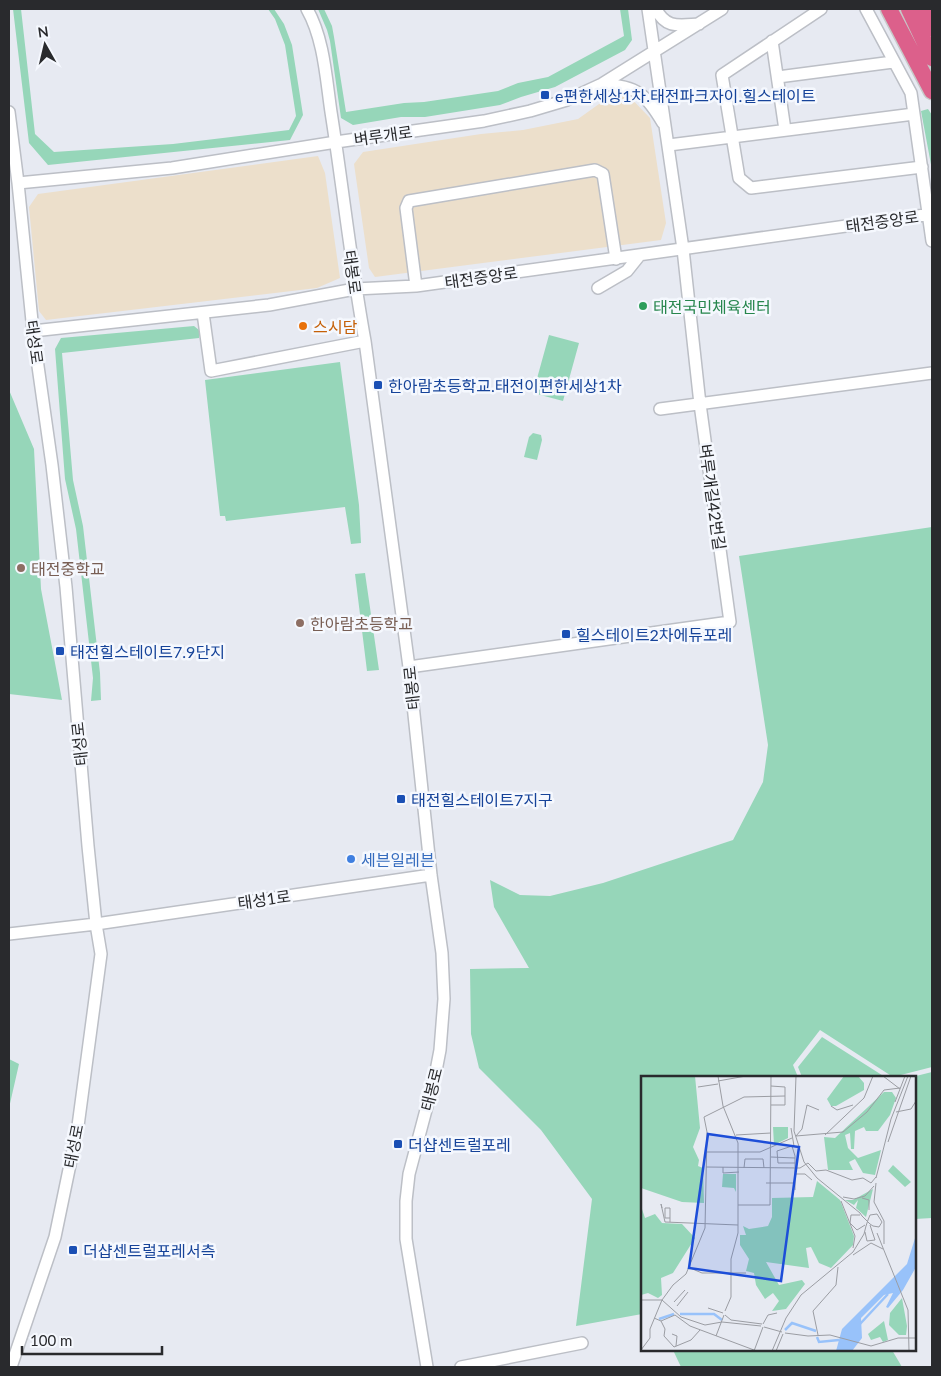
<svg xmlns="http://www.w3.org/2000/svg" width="941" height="1376" viewBox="0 0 941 1376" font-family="Lato,'Noto Sans KR',sans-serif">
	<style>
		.commercial { fill: #ecdfcb }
		.green { fill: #96d6b9 }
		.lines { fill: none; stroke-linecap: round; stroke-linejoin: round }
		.minor-casing { stroke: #bcbfc6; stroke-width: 14 }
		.highway-casing { stroke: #c7c8c8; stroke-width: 19 }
		.minor { stroke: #fff; stroke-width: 11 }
		.highway { stroke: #dc608b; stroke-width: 16 }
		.transit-dot { fill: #1a4fb4; stroke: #f5f8fe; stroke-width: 2 }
		.leisure-dot { fill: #2e9e5b; stroke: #f5f8fe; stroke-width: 2 }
		.food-dot { fill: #e8710a; stroke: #f5f8fe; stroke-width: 2 }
		.education-dot { fill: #8d6e63; stroke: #f5f8fe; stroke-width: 2 }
		.shop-dot { fill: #3f7fe0; stroke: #f5f8fe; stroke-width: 2 }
		.labels { text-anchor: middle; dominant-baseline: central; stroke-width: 5; stroke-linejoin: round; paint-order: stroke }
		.transit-label { font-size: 16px; fill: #164399; stroke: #f5f8fe; text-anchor: start }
		.street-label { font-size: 16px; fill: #292a2d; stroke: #f5f8fe }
		.leisure-label { font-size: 16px; fill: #27864d; stroke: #f5f8fe; text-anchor: start }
		.food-label { font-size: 16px; fill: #c56008; stroke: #f5f8fe; text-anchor: start }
		.education-label { font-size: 16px; fill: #785e54; stroke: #f5f8fe; text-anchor: start }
		.shop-label { font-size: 16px; fill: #366cbe; stroke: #f5f8fe; text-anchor: start }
		.inset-river { fill: none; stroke: #98c2fa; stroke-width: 2.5 }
		.inset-road { fill: none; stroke: #9b9da3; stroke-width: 1 }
		.view { fill: #1d4ed8; fill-opacity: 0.15; stroke: #1d4ed8; stroke-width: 2.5 }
		.inset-edge { fill: none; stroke: #292a2d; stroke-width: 2.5 }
	</style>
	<rect width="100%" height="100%" fill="#e7eaf2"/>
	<!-- commercial -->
	<path class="commercial" d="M625,92L650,118L666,223L661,240L375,277L369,268L354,164L363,152L481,134L523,130L578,119L599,104Z
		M318,156L325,173L340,278L317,288L46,320L39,311L29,207L38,194Z"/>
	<!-- green -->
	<path class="green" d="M13,9H21L35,134L54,152L173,144L289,130L296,116L285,45L275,19L268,9H274L284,24L292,45L303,115L290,140L48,165L29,143Z
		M318,9H324L332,26L334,37L346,112L404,103L424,102L498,91L518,83L548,77L624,36L620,9H628L632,40L625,50L555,87L521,97L500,105L425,117H401L353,125L341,118L330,41L327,30Z
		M928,109L932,115V170L921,111Z
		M194,326L199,330V338L62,353L73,480L83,526L100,673L101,700L91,701L93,678L76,529L65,479L55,349L61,338Z
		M549,335L579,343L563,401L533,393Z
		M340,362L359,505L361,543L351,544L345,507L226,521L225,516H220L205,380Z
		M9,390L34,449L41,589L62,700L9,694Z
		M533,433L541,435L542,440L537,460L524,457L529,437Z
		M932,527V1067L893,1077L820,1030L793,1065L798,1077H642V1314L576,1326L592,1199L541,1130L479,1068L471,1034L470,969L529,968L494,907L490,880L520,895L550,896L603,883L733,840L763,782L768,745L739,556Z
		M365,573L379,670L367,671L355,574Z
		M822,1037L885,1077H802L798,1067Z
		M9,1059L19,1064L9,1108Z
		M932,1072V1218L915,1219V1077H912Z
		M673,1350H892L902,1367H681Z"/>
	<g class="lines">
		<!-- minor casing -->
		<g class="minor-casing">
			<path id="minor" d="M307,9C324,39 326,78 331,112C343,188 351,265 365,341L409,667L431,875L442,953L444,999L440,1050L435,1076L409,1174L406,1201V1239L427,1367
				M656,9C666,29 679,25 699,24
				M821,9L722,75L739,178L751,188L922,167
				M866,9L911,93L932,241
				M772,41L785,130
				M778,77L893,62
				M602,84C637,86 646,94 663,123
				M9,112L18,183L33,331L52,465L66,587L88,846L96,924L101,954L78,1126L55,1237L11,1367
				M669,145L914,114
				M18,183L172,168L336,142L484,121L530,111L567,100L602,84L722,9
				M416,286L406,208L409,201L595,170L603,174L616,259
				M598,288L627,271L639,256
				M203,313L211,371L365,341
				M33,331L269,305L355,289L416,286L932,214
				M660,409L932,373
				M409,667L730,622L700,404L683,249L648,9
				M9,934L96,924L431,875
				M461,1367L582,1343"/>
		</g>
		<!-- highway casing -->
		<g class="highway-casing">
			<path id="highway" d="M889,9L932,91
				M909,9L932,58
				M922,9L932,28"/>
		</g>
		<!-- minor -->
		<use href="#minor" class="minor"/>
		<!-- highway -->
		<use href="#highway" class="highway"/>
	</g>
	<!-- markers -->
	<g class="transit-dot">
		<rect x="540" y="90" width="10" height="10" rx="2.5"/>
		<rect x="373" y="380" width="10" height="10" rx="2.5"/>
		<rect x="561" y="629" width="10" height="10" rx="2.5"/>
		<rect x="55" y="646" width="10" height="10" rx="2.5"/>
		<rect x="396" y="794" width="10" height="10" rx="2.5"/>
		<rect x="393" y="1139" width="10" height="10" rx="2.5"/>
		<rect x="68" y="1245" width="10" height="10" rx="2.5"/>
	</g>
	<circle class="leisure-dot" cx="643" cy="306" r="5"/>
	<circle class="food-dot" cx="303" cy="326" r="5"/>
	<g class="education-dot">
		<circle cx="21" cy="568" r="5"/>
		<circle cx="300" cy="623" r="5"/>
	</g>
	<circle class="shop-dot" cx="351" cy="859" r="5"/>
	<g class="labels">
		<!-- transit labels -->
		<g class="transit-label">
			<text x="555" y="95">e편한세상1차.태전파크자이.힐스테이트</text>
			<text x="388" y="385">한아람초등학교.태전이편한세상1차</text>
			<text x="576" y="634">힐스테이트2차에듀포레</text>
			<text x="70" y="651">태전힐스테이트7.9단지</text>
			<text x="411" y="799">태전힐스테이트7지구</text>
			<text x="408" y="1144">더샵센트럴포레</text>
			<text x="83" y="1250">더샵센트럴포레서측</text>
		</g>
		<!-- street labels -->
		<g class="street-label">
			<text transform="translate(383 135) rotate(-8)">벼루개로</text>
			<text transform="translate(882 221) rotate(-8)">태전중앙로</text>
			<text transform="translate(353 272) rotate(82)">태봉로</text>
			<text transform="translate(481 277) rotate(-8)">태전중앙로</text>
			<text transform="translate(35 342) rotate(82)">태성로</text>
			<text transform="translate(713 497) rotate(82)">벼루개길42번길</text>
			<text transform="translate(411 688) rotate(-96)">태봉로</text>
			<text transform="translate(79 744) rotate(-96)">태성로</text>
			<text transform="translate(264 899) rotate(-8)">태성1로</text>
			<text transform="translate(431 1089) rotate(-76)">태봉로</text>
			<text transform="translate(73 1146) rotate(-79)">태성로</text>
		</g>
		<!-- leisure labels -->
		<g class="leisure-label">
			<text x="653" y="306">태전국민체육센터</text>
		</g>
		<!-- food labels -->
		<g class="food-label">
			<text x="313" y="326">스시담</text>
		</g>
		<!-- education labels -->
		<g class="education-label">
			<text x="31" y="568">태전중학교</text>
			<text x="310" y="623">한아람초등학교</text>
		</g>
		<!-- shop labels -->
		<g class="shop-label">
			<text x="361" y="859">세븐일레븐</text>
		</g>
	</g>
	<!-- overview -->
	<g transform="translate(641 1076)">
		<rect width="275" height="275" fill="#e7eaf2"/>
		<path d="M0,0H54L59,52L52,71L58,84L57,90L62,92L63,127L41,126L0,112ZM203,0H217L223,7V14L195,30H190L186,23ZM243,16H251L255,22L249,39L237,55H225L223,51L214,55L213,73H210L209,57L204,59L207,72L217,82L240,74L234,99L222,97L214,83L208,86L212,94H187L183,61L194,62ZM132,51H147V62L133,69ZM252,89L270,106L264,111L247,95ZM82,98H95V116L93,112L81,111ZM176,105L199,124L213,160L212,169L190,192L178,187L170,171L165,172L168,192L125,186L138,209L161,204L164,208L145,233L131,235L138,225L132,217L124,223L115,209L113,197L105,195L108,183L99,169V159H105L102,150L108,153L127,150L131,141V122L172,121ZM232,113L225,141L215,132L217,124L213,129L204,124H212ZM1,133L4,142L14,138L21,147L41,148L54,162L32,197L20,202L21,219L17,222L7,217L0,219ZM261,222L266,250L265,259H258L248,249L249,237ZM243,245L247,264L242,266L239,261L230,264L227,258Z" fill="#96d6b9"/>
		<path d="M275,159V191L262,214L247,232L245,231L252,217L243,219L220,242L221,262L211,275H195L201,253L266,188Z" fill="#98c2fa"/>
		<path class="inset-river" d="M39,238H73L81,244M18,243L33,238M219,248L247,218M144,254L151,247L175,255M176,261L178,266L198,264"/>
		<path class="inset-road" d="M77,0L82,30L97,67V157L90,183V221L84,235M242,0L259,13M77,5L105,0M130,10L144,11V29H130M57,11L77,8M254,26L264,0M190,30L196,34L212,29M255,36L270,33L275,25M150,52L153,70M95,59L130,57M184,59L223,22L232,0M155,60L202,56L226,36L243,14L259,12M155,60L161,53L166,29L178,34M247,66L270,0M66,76H119L151,62M130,81L154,82M154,87H137L136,75L151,70L154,80V114M65,91L159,92L167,87L175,95L185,94L211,104L222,102L230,107L235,101M82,91V97L98,96M103,92L104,83H122L123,92M154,98H164L171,104M235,102L250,43L267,0M125,107H154M235,107L233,126L243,145V168M202,121L213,123L224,120L233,110M221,122L228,124V134M200,125L214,160L212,172M97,129H129L130,0M21,132L20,128L24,146L97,149M219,139H210L209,147L216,154L224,149M29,142H24V132H29V146M224,156L226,165L234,164L229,149M236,157L267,234L268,275M212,179L230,167L242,173M49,192L61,197H105M0,224H21L9,253V262L0,274M33,226L44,214M36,230L47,216M67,232L82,237M84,239L90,244L121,248M13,242L20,245L34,239L49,250L113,274M20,245L24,253L23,260L33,271L50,264L59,254M122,248L127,239L136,237M120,250L81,246L64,249L40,241L21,224L32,209L45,198L64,152L66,56L63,41L103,21L144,20M123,251L141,256M144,257L167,260L189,259L230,270L257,262H275M31,258L36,260L35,270M177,259L172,235L195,209L197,191M75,260L83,239M113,275L122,251M131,275L145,242L160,219L212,176L223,158L225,150L227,144L229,139L236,138L241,146L238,151L232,150L229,148L221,140L219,137L176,102L163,86L153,55L155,0M135,275L142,258"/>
		<path class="view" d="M67,58L158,71L140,205L48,192Z"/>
		<rect width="275" height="275" class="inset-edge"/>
	</g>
	<!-- border -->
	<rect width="941" height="1376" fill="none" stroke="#292a2d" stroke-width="20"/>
	<!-- north arrow -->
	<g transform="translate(45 45) rotate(352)" stroke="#f5f8fe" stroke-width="4" paint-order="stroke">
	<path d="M0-4L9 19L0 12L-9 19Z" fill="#292a2d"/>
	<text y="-8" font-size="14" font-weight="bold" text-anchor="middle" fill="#292a2d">N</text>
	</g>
	<!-- scale -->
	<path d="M22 1346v8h140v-8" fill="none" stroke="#292a2d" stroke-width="2.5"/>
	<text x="30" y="1346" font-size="15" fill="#292a2d" stroke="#f5f8fe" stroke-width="4" paint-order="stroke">100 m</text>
</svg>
